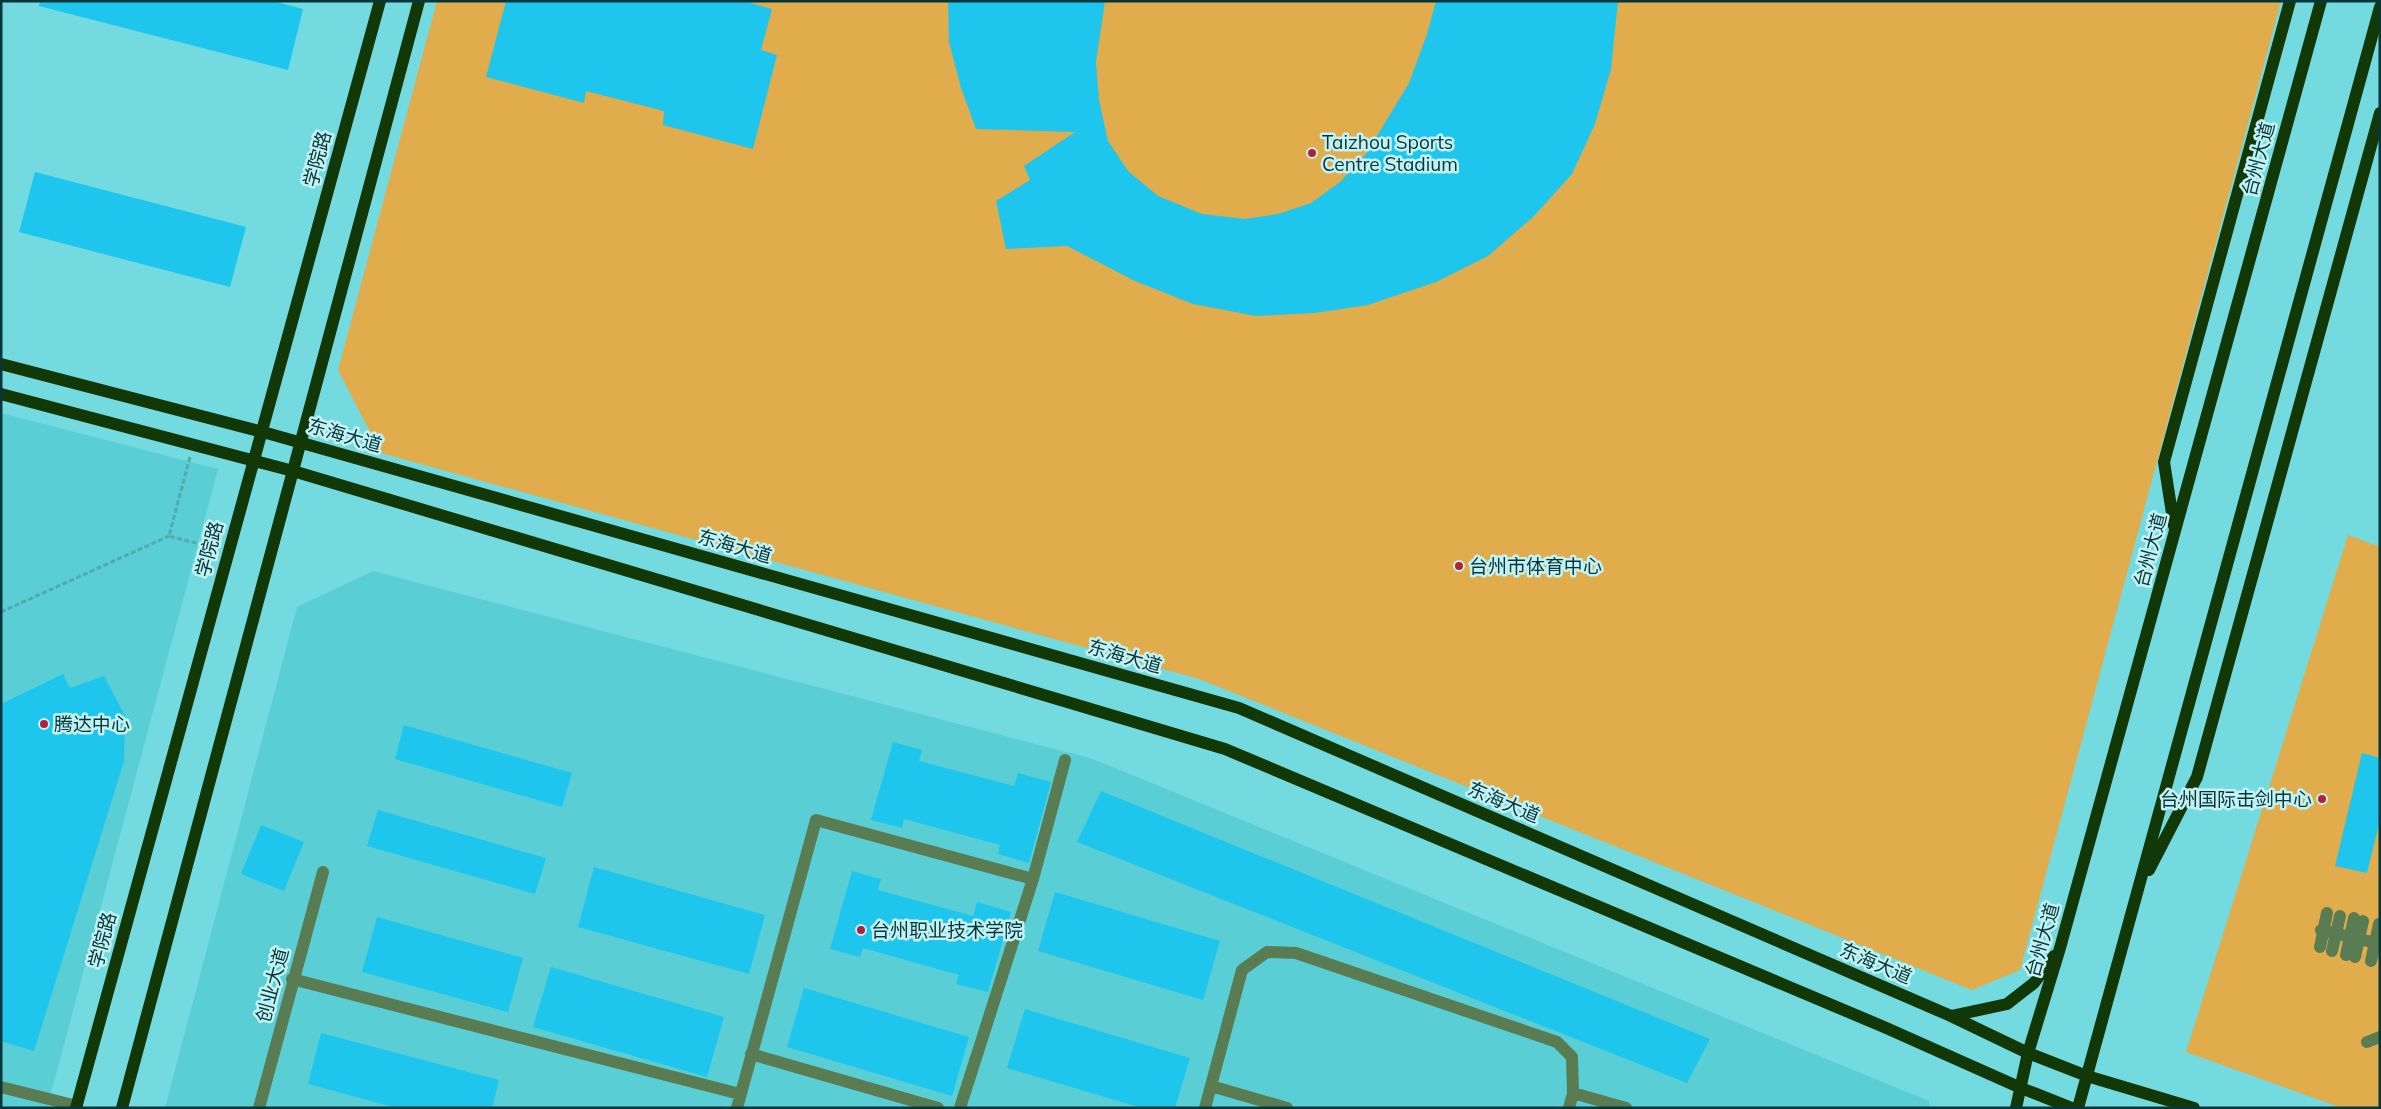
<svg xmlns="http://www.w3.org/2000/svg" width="2381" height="1109" viewBox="0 0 2381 1109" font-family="Mulish,'Noto Sans SC',sans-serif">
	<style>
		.built { fill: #59cfd5 }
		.green { fill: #e1ac4c }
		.building { fill: #1ec5ed }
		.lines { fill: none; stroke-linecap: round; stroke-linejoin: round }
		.path { stroke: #52a9ae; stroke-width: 3; stroke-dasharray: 5 2.5; stroke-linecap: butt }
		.minor { stroke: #5a7c52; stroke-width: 12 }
		.major { stroke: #123808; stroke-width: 12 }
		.poi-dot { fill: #b32136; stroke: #c3f2f4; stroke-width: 2 }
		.labels { text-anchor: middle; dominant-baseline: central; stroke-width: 5; stroke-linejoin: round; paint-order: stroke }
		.poi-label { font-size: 19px; fill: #063639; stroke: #c3f2f4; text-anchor: start }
		.street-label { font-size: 19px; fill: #063639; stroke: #c3f2f4 }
	</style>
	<rect width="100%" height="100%" fill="#73dae0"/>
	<!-- built -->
	<path class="built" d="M1,413L218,469L47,1108H1Z
		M373,571L1093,759L1929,1101L1930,1108H165L297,607Z"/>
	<!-- green -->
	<path class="green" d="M437,1H2281L2020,970L1972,990L1199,679L381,453L338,370Z
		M2348,535L2380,547V1108H2342L2186,1052Z"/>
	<!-- building -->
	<path class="building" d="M40,1H273L303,9L288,70L39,6Z
		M506,1H744L772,9L761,50L777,55L753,149L663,125L664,111L586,91L584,103L486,77Z
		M948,1H1105L1096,62L1099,100L1108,141L1128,171L1158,196L1202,214L1245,219L1278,214L1311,203L1340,182L1366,154L1409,83L1427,34L1436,1H1618L1611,69L1595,124L1572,174L1533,217L1488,256L1436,282L1368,305L1315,313L1256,316L1193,304L1135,281L1067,246L1006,249L996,201L1030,180L1024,166L1075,132L976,129L961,88L949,42Z
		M35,172L246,227L230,287L19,232Z
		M63,674L70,688L104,676L125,716L124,761L34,1051L1,1041V704Z
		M404,725L572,773L562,807L395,759Z
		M893,742L922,750L919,761L1014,786L1018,773L1051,782L1029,863L998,854L1000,845L904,819L902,828L871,820Z
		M2362,753L2380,758V820L2367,873L2335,866Z
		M1101,791L1710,1039L1687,1083L1077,842Z
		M378,810L546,858L535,894L367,846Z
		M261,825L304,842L284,891L241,874Z
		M594,867L765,915L749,974L578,927Z
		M852,871L881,879L878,890L973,916L977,902L1011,912L988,992L956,984L959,975L863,948L860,957L830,949Z
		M1055,892L1220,941L1203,1000L1038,951Z
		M377,917L523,958L508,1012L362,972Z
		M551,967L724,1017L707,1077L533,1027Z
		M804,988L969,1037L952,1096L787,1047Z
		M1025,1009L1190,1058L1175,1108H1142L1007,1068Z
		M321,1033L499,1080L492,1108H397L308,1084Z"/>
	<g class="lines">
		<!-- path -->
		<path class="path" d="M190,457L169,536L215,548
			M1,612L169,536"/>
		<!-- minor -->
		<path class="minor" d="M2321,930L2380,944
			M2320,947L2327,913
			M2332,951L2340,916
			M2346,955L2354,918
			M2355,957L2363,921
			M2371,961L2379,924
			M292,979L740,1094
			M2367,1042L2380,1037
			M751,1054L938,1108
			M1211,1086L1287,1108
			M1,1087L77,1106
			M1573,1093L1626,1108
			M259,1108L323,872
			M737,1108L816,820L1033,879
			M960,1108L1033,879L1065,760
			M1205,1108L1242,970L1267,952L1296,953L1557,1042L1572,1057L1573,1093L1569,1108"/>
		<!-- major -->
		<path class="major" d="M1,364L263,432L1239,708L1951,1016L2028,1053L2087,1076L2194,1108
			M1,394L293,471L1225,749L1884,1027L2021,1088L2072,1108
			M2174,526L2164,462L2290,1
			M2149,870L2197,777L2380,113
			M1951,1016L2007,1004L2034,983L2054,956
			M76,1108L380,1
			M122,1108L419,1
			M2016,1108L2028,1053L2060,948L2321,1
			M2078,1108L2380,7"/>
	</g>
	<!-- markers -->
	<g class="poi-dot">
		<circle cx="1312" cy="153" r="5"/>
		<circle cx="1459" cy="566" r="5"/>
		<circle cx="44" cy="724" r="5"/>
		<circle cx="2322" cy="799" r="5"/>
		<circle cx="861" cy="930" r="5"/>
	</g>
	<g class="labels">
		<!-- poi labels -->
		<g class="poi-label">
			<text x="1322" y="142">Taizhou Sports<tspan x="1322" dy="22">Centre Stadium</tspan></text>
			<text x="1469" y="566">台州市体育中心</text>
			<text x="54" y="724">腾达中心</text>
			<text x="2312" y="799" text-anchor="end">台州国际击剑中心</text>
			<text x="871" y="930">台州职业技术学院</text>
		</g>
		<!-- street labels -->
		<g class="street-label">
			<text transform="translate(317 159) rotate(-75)">学院路</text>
			<text transform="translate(2258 159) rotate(-75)">台州大道</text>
			<text transform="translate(345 435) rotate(16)">东海大道</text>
			<text transform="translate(735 546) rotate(16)">东海大道</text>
			<text transform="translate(209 549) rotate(-75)">学院路</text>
			<text transform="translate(2150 550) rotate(-75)">台州大道</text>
			<text transform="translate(1125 656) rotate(16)">东海大道</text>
			<text transform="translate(1504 802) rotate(23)">东海大道</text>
			<text transform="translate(102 940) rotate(-75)">学院路</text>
			<text transform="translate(2042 940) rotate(-74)">台州大道</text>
			<text transform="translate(1876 963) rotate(23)">东海大道</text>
			<text transform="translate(272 985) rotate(-75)">创业大道</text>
		</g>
	</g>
	<!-- border -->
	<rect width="2381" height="1109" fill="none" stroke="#063639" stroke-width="5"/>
</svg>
